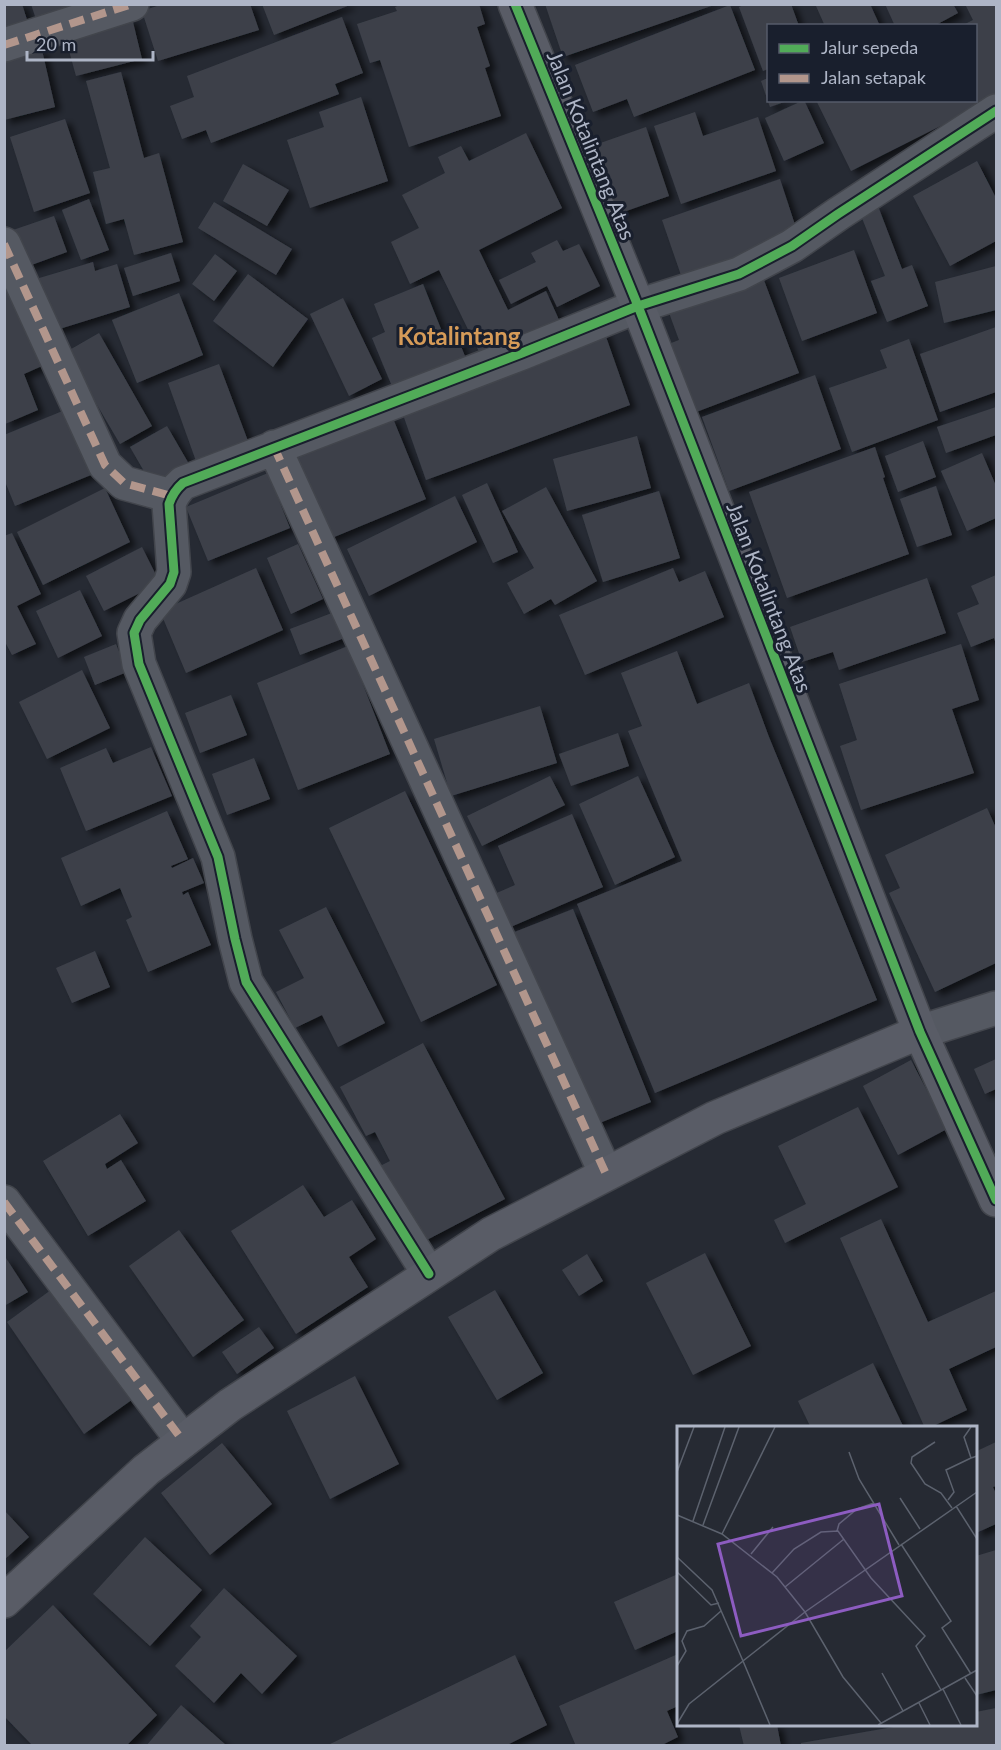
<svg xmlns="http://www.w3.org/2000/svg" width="1001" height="1750" viewBox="0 0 1001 1750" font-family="Lato,sans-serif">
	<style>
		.building { fill: #3d414a; filter: url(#shadow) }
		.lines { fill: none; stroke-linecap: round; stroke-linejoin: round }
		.street-casing { stroke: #42454c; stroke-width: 36 }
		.secondary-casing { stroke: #42454c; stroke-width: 36 }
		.street { stroke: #555962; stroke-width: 33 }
		.secondary { stroke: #595c66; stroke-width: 33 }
		.quiet { stroke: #b2968c; stroke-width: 8; stroke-dasharray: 15 8; stroke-linecap: butt }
		.cycleway-casing { stroke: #191f2d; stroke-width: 13 }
		.cycleway { stroke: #51ab58; stroke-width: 9 }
		.labels { text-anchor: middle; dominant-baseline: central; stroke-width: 6; stroke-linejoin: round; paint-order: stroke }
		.street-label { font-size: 21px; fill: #aeb5c6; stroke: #191f2d }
		.quarter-label { font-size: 24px; font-weight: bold; fill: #d69b58; stroke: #191f2d }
		.inset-road { fill: none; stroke: #5c626e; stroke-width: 1.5 }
		.view { fill: #8d5cc1; fill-opacity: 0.15; stroke: #8d5cc1; stroke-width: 3 }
		.inset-edge { fill: none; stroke: #aeb5c6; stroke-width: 3 }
	</style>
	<defs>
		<filter id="shadow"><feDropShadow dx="6" dy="4" stdDeviation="3" flood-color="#0009"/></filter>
	</defs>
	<rect width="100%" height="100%" fill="#262a33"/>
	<!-- building -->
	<path class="building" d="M4,4H22L29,26L4,33Z
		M31,4H79L36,19Z
		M163,4H250L259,30L158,61L142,11Z
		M262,4H350V5L274,35Z
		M402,4H479L485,24L477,27L490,66L485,68L501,116L409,147L380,60L370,63L357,24L397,11L395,7Z
		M545,4H714V5L563,57Z
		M746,4H791L799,26H768V69L763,71L739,7Z
		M819,4H870L880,26H825L816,6Z
		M885,4H953L958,13L934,26H895Z
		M965,4H996V98L851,171L816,100H976V26H961L973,20Z
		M730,5L755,70L634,117L627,99L593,112L575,65Z
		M342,17L363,73L335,84L339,94L211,143L206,130L182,139L170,106L194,97L187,76Z
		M132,18L142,59L76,76L65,36Z
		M42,50L55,107L4,120V59Z
		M121,72L144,158L159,153L183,242L134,255L124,219L106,224L93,172L110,168L86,81Z
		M768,78V100L787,101L770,107L761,81Z
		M361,97L388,181L310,208L287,140L324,127L319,112Z
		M804,100L824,143L784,161L765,118Z
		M695,112L703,136L758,117L776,171L681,204L654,126Z
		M65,119L90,193L34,212L10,137Z
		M646,127L669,196L612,216L589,147Z
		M526,133L562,208L479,250L508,310L546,291L560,322L483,360L439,270L410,284L391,242L419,228L402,195L445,173L438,157L461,146L469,161Z
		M977,161L996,198V241L950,266L913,196Z
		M243,164L289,190L267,226L223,201Z
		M780,179L799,237L682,278L662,220Z
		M89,199L109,250L81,260L62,210Z
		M214,202L292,249L276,275L198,228Z
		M878,206L902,269L912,265L928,306L887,322L871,281L885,276L860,213Z
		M54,216L67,252L26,267L13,230Z
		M557,240L563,251L579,244L600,286L557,307L547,286L511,304L499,280L536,262L531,253Z
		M854,250L877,313L802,341L779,278Z
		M171,253L180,281L133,296L124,268Z
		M215,254L237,271L214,301L192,284Z
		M93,262L95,271L117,264L130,307L53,331L36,279Z
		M996,266V310L944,323L935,282Z
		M248,274L308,319L273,367L213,321Z
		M762,275L799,373L691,414L666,345L679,340L668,310Z
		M5,277L42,366L24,374L38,410L5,424Z
		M423,284L445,339L456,334L467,361L394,391L372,338L385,332L374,304Z
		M179,293L203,355L137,383L112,320Z
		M343,298L382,379L349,396L310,314Z
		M996,327V392L940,412L920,354Z
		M604,331L630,405L426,480L400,406Z
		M99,333L152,426L120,444L66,352Z
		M909,339L938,420L852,452L829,388L887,368L880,350Z
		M219,364L248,441L196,461L168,383Z
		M815,375L841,449L729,491L702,417Z
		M996,407V435L946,453L937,427Z
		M65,410L91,475L15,506L4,479V435Z
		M392,416L426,499L327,540L294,457Z
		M167,426L189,464L152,485L130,447Z
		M637,436L651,488L567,511L553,459Z
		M923,441L936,477L898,492L885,456Z
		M875,447L885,477L883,478L909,554L787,598L749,492Z
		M982,453L996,486V518L967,531L941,471Z
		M268,473L290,528L208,561L186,507Z
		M487,483L518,552L493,563L462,495Z
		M936,486L952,535L917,547L900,499Z
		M546,487L597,581L555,605L551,599L524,614L507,583L534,568L502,511Z
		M105,488L130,542L43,585L17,532Z
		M659,491L680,558L603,582L582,515Z
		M455,496L477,542L369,596L347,549Z
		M12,533L41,594L17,606L36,644L12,655L4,640V536Z
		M298,544L323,599L291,614L267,558Z
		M142,547L160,583L104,611L86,576Z
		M256,568L283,630L186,673L160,611Z
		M673,568L679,582L705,571L724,617L585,675L559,615Z
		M996,575V644L994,638L971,647L957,613L979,604L971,586Z
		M927,578L946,633L839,670L833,652L802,662L790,627Z
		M80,590L102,636L58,658L36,611Z
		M337,611L347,637L300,655L290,629Z
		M116,644L127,672L95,685L84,657Z
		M961,644L979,700L952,709L974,773L861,810L840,746L857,740L839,684Z
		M348,646L390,754L298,790L257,683Z
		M677,651L697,704L749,683L769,737L877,1000L655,1093L577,904L682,861L628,731L642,726L621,673Z
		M82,670L110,728L47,759L19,702Z
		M231,695L247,735L200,753L185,713Z
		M540,706L557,763L451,796L434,739Z
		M618,733L629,766L571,786L559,754Z
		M151,747L172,796L86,831L60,768L106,748L113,763Z
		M254,758L270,799L227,815L212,774Z
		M550,776L565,805L482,846L467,816Z
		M638,776L675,857L615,885L579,804Z
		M405,791L497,985L421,1022L329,828Z
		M987,808L996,828V963L935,992L889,893L900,888L885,855Z
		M167,811L188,859L171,866L172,868L193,858L204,883L182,892L183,895L188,892L211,945L148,972L126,920L132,917L120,888L81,906L61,858Z
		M572,814L603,887L506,929L492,895L515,885L498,846Z
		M326,907L385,1023L338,1047L322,1015L295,1028L276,992L304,978L279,930Z
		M573,909L651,1102L590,1127L512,933Z
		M95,951L110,987L72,1003L56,968Z
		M423,1043L505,1199L421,1243L380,1166L390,1161L375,1132L366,1136L340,1087Z
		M996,1059V1089L985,1094L974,1069Z
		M911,1060L947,1129L898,1155L863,1086Z
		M858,1107L898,1187L785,1243L774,1220L806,1204L778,1146Z
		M120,1114L138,1143L105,1164L107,1169L121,1160L146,1201L88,1236L43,1161Z
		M303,1185L324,1217L352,1200L376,1239L349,1257L368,1287L296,1334L231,1231Z
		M881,1219L928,1322L996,1291V1347L949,1369L967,1410L929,1428H925L840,1238Z
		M179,1230L244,1320L193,1357L129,1266Z
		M705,1253L751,1346L693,1375L646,1283Z
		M587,1254L603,1281L579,1296L562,1270Z
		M4,1255L28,1292L4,1306Z
		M55,1287L133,1399L84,1434L7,1322Z
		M495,1290L543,1373L497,1400L448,1317Z
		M259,1327L274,1348L237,1374L222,1352Z
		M873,1363L904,1428H811L798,1401Z
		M355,1376L399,1464L330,1499L287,1411Z
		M996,1442V1486L993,1487L996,1494V1524L976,1533V1447L977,1451Z
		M222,1443L272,1504L210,1555L161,1493Z
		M4,1510L29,1537L4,1560Z
		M145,1537L202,1590L150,1646L93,1594Z
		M996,1550V1690L976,1695V1556Z
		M678,1574V1631L635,1650L614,1602Z
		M224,1588L297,1656L262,1694L241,1673L214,1703L175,1666L201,1637L190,1626Z
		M53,1605L157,1715L126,1746H33L4,1716V1652Z
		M678,1654V1706L667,1711L678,1737L660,1746H576L559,1706Z
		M515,1655L547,1725L505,1746H326Z
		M181,1705L227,1746H146Z
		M996,1708V1746H801V1743L905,1725H975L976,1712Z
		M739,1725H777L781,1746H744Z"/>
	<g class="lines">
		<!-- street casing -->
		<g class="street-casing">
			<path id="street" d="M4,45L132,4
				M4,244L105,465L124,483L171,496
				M274,447L606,1174
				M920,1032L996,1008
				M4,1202L183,1441
				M429,1274L246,982L235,939L218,857L139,664L134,633L140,620L170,584L174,572L169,504C172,495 176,489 183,483L522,353L638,306L739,274L792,246L838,214L996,111"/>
		</g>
		<!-- secondary casing -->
		<g class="secondary-casing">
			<path id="secondary" d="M515,4L638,306L920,1032L996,1200
				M4,1601L146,1470L230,1405L491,1234L715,1118L920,1032"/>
		</g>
		<!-- street -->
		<use href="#street" class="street"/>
		<!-- secondary -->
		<use href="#secondary" class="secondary"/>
		<!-- quiet -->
		<path class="quiet" d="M4,45L132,4
			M4,244L105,465L124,483L171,496
			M274,447L606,1174
			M4,1202L183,1441"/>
		<!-- cycleway casing -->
		<g class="cycleway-casing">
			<path id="cycleway" d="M515,4L638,306L920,1032L996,1200
				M429,1274L246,982L235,939L218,857L139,664L134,633L140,620L170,584L174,572L169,504C172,495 176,489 183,483L522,353L638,306L739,274L792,246L838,214L996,111"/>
		</g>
		<!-- cycleway -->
		<use href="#cycleway" class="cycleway"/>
	</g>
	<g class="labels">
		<!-- street labels -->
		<g class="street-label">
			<text transform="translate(592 145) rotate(68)">Jalan Kotalintang Atas</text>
			<text transform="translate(770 597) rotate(69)">Jalan Kotalintang Atas</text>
		</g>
		<!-- quarter labels -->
		<g class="quarter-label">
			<text x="459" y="335">Kotalintang</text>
		</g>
	</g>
	<!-- overview -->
	<g transform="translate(677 1426)">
		<rect width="300" height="300" fill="#262a33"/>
		<path class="inset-road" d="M294,1L287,11L294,32L300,30M258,16L235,31L234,37L248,58L264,67L275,82M172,26L182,53L222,119M0,46L17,1M223,72L243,103M271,74L277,66L269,44L294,32M279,80L300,113M0,89L45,108L100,151L128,186L166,251L204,297M16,95L48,1M26,99L62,1M160,105L162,98L180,83L197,77M45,108L98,1M224,118L274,195L265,202L294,248M74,128L96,101M0,131L35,164L66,235L12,278L0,298M0,146L34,179L42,177M95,147L117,123L144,106L161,105L194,152L248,210L239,220L264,264M108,161L167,113M0,240L9,225L5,215L10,205L27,200L44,185M205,247L226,285M288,252L300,270M266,263L284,299M242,277L253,299M93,299L66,235L128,186L300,66M201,299L300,244"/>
		<path class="view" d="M202,78L225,170L64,210L41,118Z"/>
		<rect width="300" height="300" class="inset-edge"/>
	</g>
	<!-- border -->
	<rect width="1001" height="1750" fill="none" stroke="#aeb5c6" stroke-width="12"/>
	<!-- legend -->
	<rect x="767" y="24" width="210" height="78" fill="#191f2d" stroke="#555b6a" stroke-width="1.5"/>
	<rect x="779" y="44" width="30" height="9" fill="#51ab58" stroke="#555b6a" stroke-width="1.5"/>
	<text x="821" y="54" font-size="18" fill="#aeb5c6">Jalur sepeda</text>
	<rect x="779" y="74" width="30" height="9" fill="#b2968c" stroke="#555b6a" stroke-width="1.5"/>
	<text x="821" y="84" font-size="18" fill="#aeb5c6">Jalan setapak</text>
	<!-- scale -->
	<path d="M27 51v9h126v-9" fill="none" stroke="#aeb5c6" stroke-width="3"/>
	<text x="36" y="51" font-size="18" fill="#aeb5c6" stroke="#191f2d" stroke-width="4.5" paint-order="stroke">20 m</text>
</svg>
